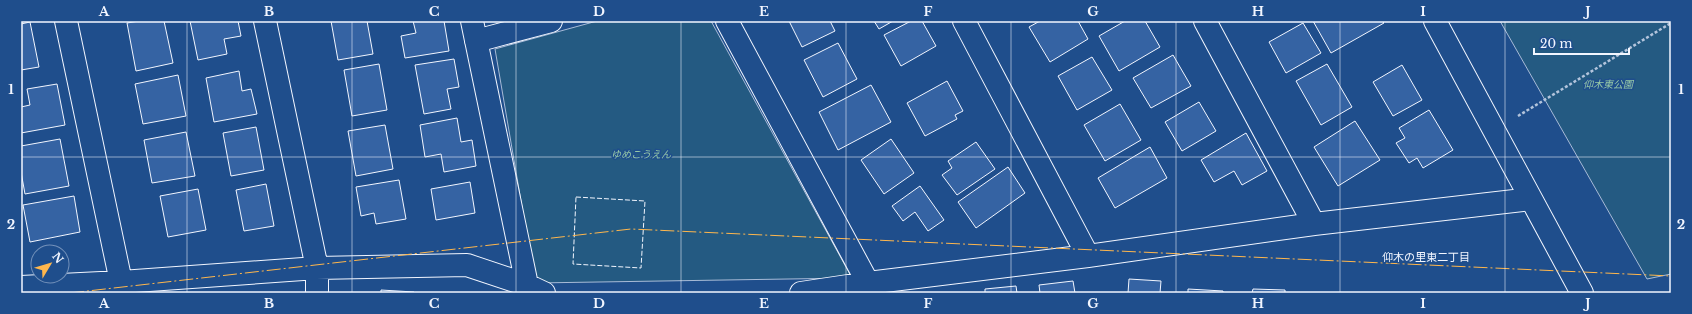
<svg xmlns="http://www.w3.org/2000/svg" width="1692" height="314" viewBox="0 0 1692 314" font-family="'Libre Baskerville','Noto Sans JP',serif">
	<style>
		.green { fill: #245a82; stroke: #a8bbd7 }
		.building { fill: #3563a3; stroke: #f2f6ff }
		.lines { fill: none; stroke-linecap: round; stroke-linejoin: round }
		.minor-casing { stroke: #f2f6ff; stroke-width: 24 }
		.path { stroke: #b3c4dc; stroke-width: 2.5; stroke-dasharray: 3 2; stroke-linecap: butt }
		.minor { stroke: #1f4e8c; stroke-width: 22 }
		.fence { stroke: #f2f6ff; stroke-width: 1; stroke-dasharray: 5 2; stroke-linecap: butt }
		.power { stroke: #ffb74d; stroke-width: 1; stroke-dasharray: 14 3 2 3; stroke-linecap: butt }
		.grid { fill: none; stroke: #f2f6ff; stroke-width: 1; stroke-opacity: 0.55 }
		.labels { text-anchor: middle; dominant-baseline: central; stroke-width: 3; stroke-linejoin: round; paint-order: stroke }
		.park-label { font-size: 10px; font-style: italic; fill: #97c8a6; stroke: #1f4e8c }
		.neighbourhood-label { font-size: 11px; fill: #f2f6ff; stroke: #1f4e8c }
		.neatline { fill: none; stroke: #f2f6ff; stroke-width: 1.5 }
		.grid-label { font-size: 13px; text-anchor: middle; font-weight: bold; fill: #f2f6ff }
	</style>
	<rect width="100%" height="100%" fill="#1f4e8c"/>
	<!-- green -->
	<path class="green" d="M597,21H711L852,278L535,283L495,49Z
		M1500,21H1671V274L1647,279Z"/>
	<!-- building -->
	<path class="building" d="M139,21H164L173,63L136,71L127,23Z
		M190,21H238L241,36L224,39L227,54L198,60Z
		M331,21H367L373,54L338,60Z
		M413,21H444L449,51L405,58L401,36L416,33Z
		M789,21H830L835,31L802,47Z
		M874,21H893L879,29Z
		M911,21H922L936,46L901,66L884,35Z
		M1040,21H1078L1088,39L1050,62L1029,27Z
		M1125,21H1145L1160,47L1119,71L1099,36Z
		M1313,21H1382L1384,23L1331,53Z
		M30,22L39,67L21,70V24Z
		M1303,23L1321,53L1286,73L1269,42Z
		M838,43L857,79L823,97L804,60Z
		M1173,55L1191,86L1151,108L1133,78Z
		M1092,57L1112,90L1077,110L1058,76Z
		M454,59L459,87L447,89L451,109L424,114L415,65Z
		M379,64L387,110L352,116L344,70Z
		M1327,64L1352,107L1321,125L1296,81Z
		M1402,65L1422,100L1393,116L1373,82Z
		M239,71L242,91L251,89L257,114L214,122L206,78Z
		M178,75L186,116L143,124L135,84Z
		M947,81L963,111L955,115L957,119L925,136L907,103Z
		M57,84L65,125L21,133V107L30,105L27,89Z
		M871,85L891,122L838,150L819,112Z
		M1199,102L1216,131L1182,151L1165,122Z
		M1120,104L1141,140L1105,161L1084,125Z
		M1429,110L1453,150L1423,168L1417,158L1409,163L1396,143L1405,138L1399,128Z
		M457,118L461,142L472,140L476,166L444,172L441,154L425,157L420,125Z
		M1355,121L1380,160L1338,186L1314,147Z
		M385,125L393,169L356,176L348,131Z
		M256,127L264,170L231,176L223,133Z
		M186,132L195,176L152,183L144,140Z
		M1246,133L1267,171L1242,185L1234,171L1214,182L1201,160Z
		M60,139L69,186L25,194L21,172V146Z
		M891,139L914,173L884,194L861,160Z
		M976,142L995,169L957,195L942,175L952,168L948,161Z
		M1150,147L1167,178L1115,208L1098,178Z
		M1008,167L1025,193L976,228L958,202Z
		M399,180L406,219L376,224L374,213L361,216L356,187Z
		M470,182L475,213L436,220L431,189Z
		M266,184L274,226L244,231L236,190Z
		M920,186L944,220L928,231L915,212L903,221L892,206Z
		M198,189L206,230L168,237L160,196Z
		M74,196L80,232L30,242L23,205Z
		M1129,279L1161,281L1160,293H1128Z
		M1073,281L1075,293H1040L1039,285Z
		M1016,286L1017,293H985V289Z
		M1188,289L1223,291V293H1188Z
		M1253,289L1285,290V293H1252Z
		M381,290L414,292V293H381Z"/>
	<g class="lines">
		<!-- minor casing -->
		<g class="minor-casing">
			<path id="minor" d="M66,21L121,282V293
				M265,21L317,268V293
				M472,21L527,285L526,293
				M727,21L868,283
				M964,21L1088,256
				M1205,21L1314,224
				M1435,21L1582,293
				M476,41L551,21
				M21,287L121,282L317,268L467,265L527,285L544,293
				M801,293L868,283L1088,256L1314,224L1531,199"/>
		</g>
		<!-- path -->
		<path class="path" d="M1518,116L1671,23"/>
		<!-- minor -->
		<use href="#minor" class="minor"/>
		<!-- fence -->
		<path class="fence" d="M576,197L645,201L641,268L573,264Z"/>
		<!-- power -->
		<path class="power" d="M70,293L631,229L1671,276"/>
	</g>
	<!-- grid -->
	<path class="grid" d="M187,21V293M352,21V293M516,21V293M681,21V293M846,21V293M1011,21V293M1176,21V293M1340,21V293M1505,21V293M21,157H1671"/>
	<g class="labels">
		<!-- park labels -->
		<g class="park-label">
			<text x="1608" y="84">仰木東公園</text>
			<text x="641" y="154">ゆめこうえん</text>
		</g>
		<!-- neighbourhood labels -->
		<g class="neighbourhood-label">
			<text x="1426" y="257">仰木の里東二丁目</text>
		</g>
	</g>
	<!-- border -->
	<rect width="1692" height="314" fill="none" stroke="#1f4e8c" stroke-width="44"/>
	<!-- north arrow -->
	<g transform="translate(50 264) rotate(52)"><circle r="19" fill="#1f4e8c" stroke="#7391ba"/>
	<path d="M0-3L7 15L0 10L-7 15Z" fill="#ffb74d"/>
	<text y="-6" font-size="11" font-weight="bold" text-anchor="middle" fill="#f2f6ff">N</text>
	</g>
	<!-- scale -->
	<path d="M1534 48v6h95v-6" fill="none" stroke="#f2f6ff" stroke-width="2"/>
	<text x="1540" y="48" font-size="12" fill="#f2f6ff" stroke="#1f4e8c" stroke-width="3" paint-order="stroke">20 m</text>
	<rect x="22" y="22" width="1648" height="270" class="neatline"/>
	<g class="grid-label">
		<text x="104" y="16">A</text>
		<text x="269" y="16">B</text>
		<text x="434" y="16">C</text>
		<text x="599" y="16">D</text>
		<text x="764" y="16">E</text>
		<text x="928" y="16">F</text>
		<text x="1093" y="16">G</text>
		<text x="1258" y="16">H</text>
		<text x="1423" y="16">I</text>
		<text x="1588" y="16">J</text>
		<text x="11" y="94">1</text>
		<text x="1681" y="94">1</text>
		<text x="11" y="229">2</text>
		<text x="1681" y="229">2</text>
		<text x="104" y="308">A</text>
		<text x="269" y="308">B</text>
		<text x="434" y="308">C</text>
		<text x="599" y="308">D</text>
		<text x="764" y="308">E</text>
		<text x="928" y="308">F</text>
		<text x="1093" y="308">G</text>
		<text x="1258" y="308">H</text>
		<text x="1423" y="308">I</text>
		<text x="1588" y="308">J</text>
	</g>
</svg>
